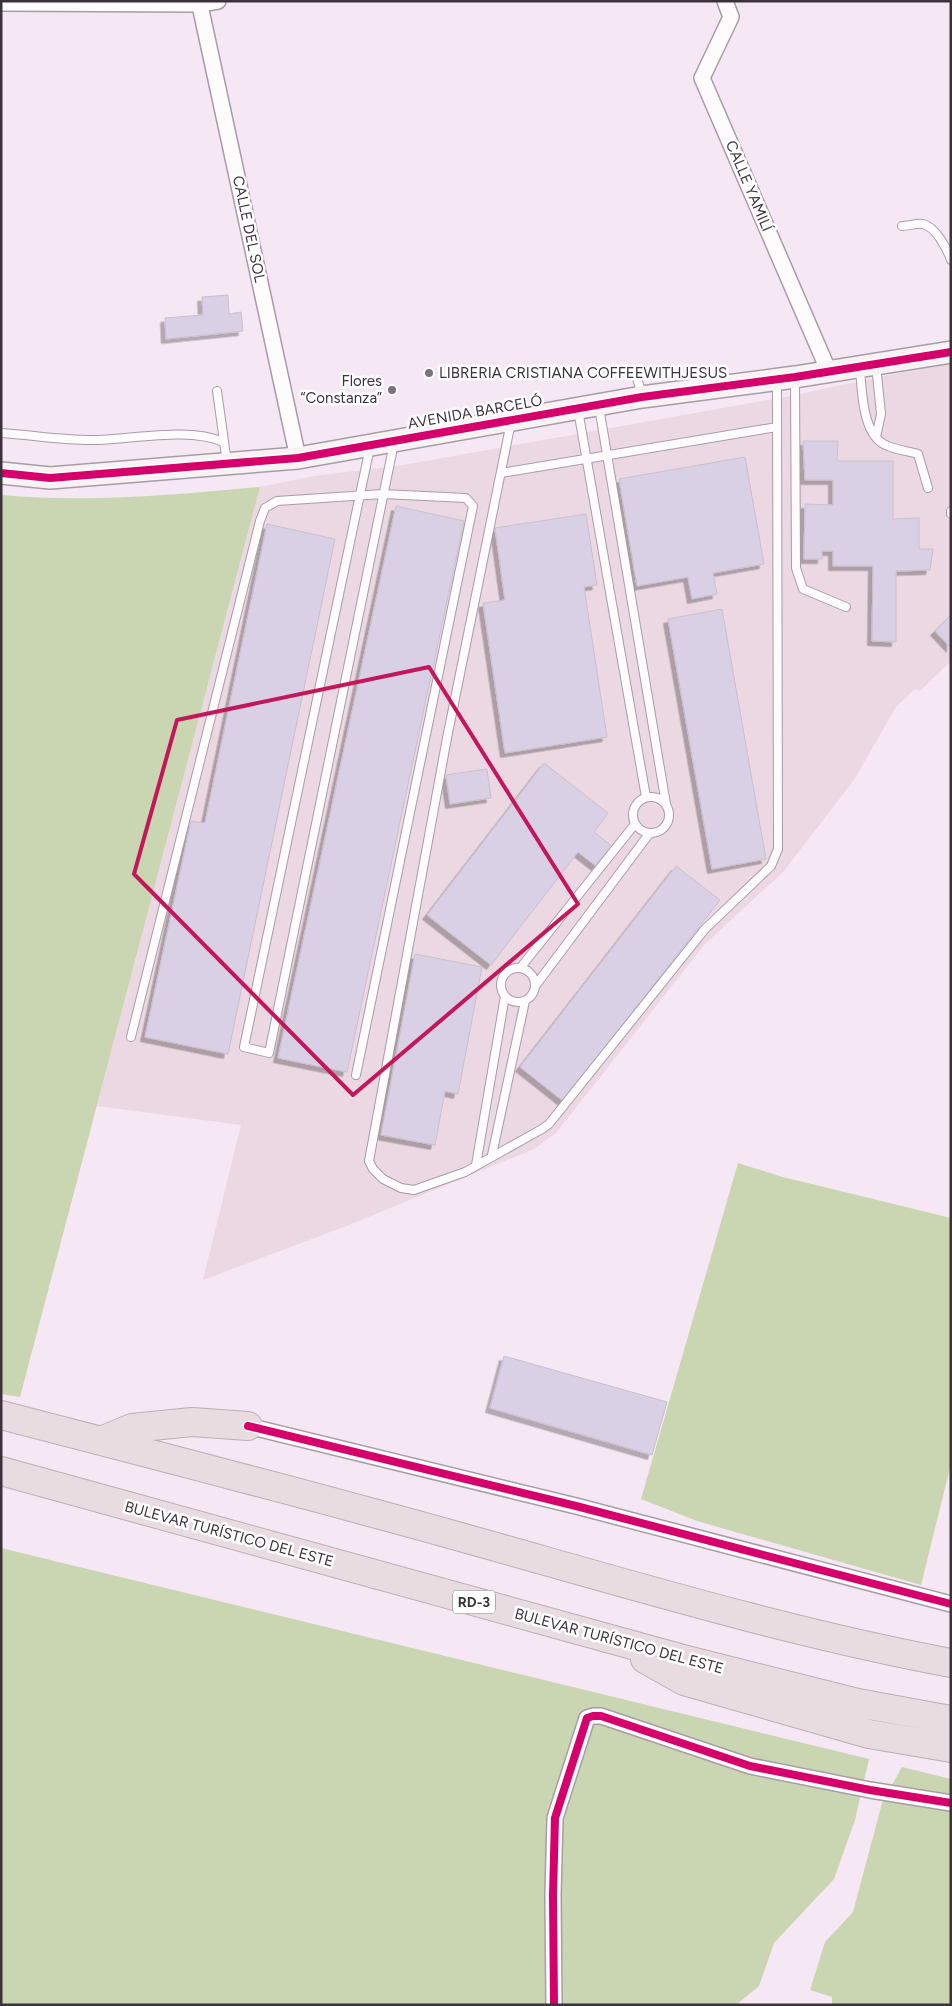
<svg xmlns="http://www.w3.org/2000/svg" width="952" height="2006" viewBox="0 0 952 2006" font-family="Figtree,sans-serif">
	<style>
		.commercial { fill: #ecd8e3 }
		.forest { fill: #cad6b2 }
		.building { fill: #dad0e5; stroke: #c8c1cc; filter: url(#shadow) }
		.lines { fill: none; stroke-linecap: round; stroke-linejoin: round }
		.lane-casing { stroke: #a79da6; stroke-width: 10 }
		.street-casing { stroke: #a79da6; stroke-width: 18 }
		.secondary-casing { stroke: #a79da6; stroke-width: 24 }
		.highway-casing { stroke: #bdadb4; stroke-width: 30 }
		.lane { stroke: #fefbfd; stroke-width: 8 }
		.street { stroke: #fefbfd; stroke-width: 15 }
		.secondary { stroke: #f8f2f5; stroke-width: 21 }
		.highway { stroke: #e8dce0; stroke-width: 28 }
		.cycleway-casing { stroke: #fff; stroke-width: 11 }
		.cycleway { stroke: #d6006c; stroke-width: 8 }
		.marked { fill: none; stroke: #c2185b; stroke-width: 4; stroke-linejoin: round }
		.poi-dot { fill: #7d717c; stroke: #fff; stroke-width: 2 }
		.labels { text-anchor: middle; dominant-baseline: central; stroke-width: 5; stroke-linejoin: round; paint-order: stroke }
		.shield { fill: #fff; stroke: #767076; stroke-width: 1 }
		.shield-label { font-size: 14px; font-weight: bold; fill: #3c323b }
		.street-label { font-size: 15px; fill: #3c323b; stroke: #fff }
		.poi-label { font-size: 15px; fill: #3c323b; stroke: #fff; text-anchor: start }
	</style>
	<defs>
		<filter id="shadow"><feDropShadow dx="-4.5" dy="4.5" stdDeviation="0" flood-color="#0004"/></filter>
	</defs>
	<rect width="100%" height="100%" fill="#f5e7f4"/>
	<!-- commercial -->
	<path class="commercial" d="M951,362V661L920,691L915,689L896,707L854,780L783,872L705,944L556,1133L534,1149L349,1225L203,1280L241,1125L97,1106L260,487L314,476L403,465L785,397Z"/>
	<!-- forest -->
	<path class="forest" d="M260,487L20,1397L1,1394V495C88,503 174,495 260,487Z
		M738,1163L779,1176L951,1218V1464L921,1585L697,1521L641,1499Z
		M1,1548L869,1759L855,1820L834,1879L774,1943L759,1986L736,2005H1Z
		M902,1767L951,1779V2005H832V1997L810,1990L825,1942L853,1912L882,1803Z"/>
	<!-- building -->
	<path class="building" d="M228,295L229,314L241,312L243,331L166,339L165,318L203,315L202,297Z
		M803,441H838L837,461H893V519L919,518V549H933L930,570L896,571V642L872,641L873,566H833V551H822V559H804L805,504L833,505V480H805Z
		M745,457L764,564L713,573L717,594L692,599L688,577L637,586L619,479Z
		M396,506L464,521L347,1072L278,1058Z
		M586,514L597,585L584,587L607,737L505,753L483,603L505,600L495,528Z
		M267,524L335,539L228,1054L145,1037L191,821L205,823Z
		M722,609L766,859L712,869L668,619Z
		M951,615V648L935,631Z
		M544,763L608,813L594,832L612,846L596,866L578,852L491,965L427,915Z
		M487,769L491,798L450,804L446,775Z
		M676,866L720,900L563,1101L520,1067Z
		M415,954L482,967L458,1094L445,1091L435,1145L381,1135Z
		M504,1356L667,1402L652,1455L490,1408Z"/>
	<g class="lines">
		<!-- lane casing -->
		<g class="lane-casing">
			<path id="lane" d="M902,226C908,226 917,223 923,224C936,227 947,249 951,260
				M860,369C862,391 862,437 888,446C897,450 908,451 918,454L928,488
				M636,375L642,395
				M795,379L796,568L803,589L846,607
				M217,391L227,463
				M599,407L666,804
				M578,410L646,797
				M511,422L447,738L369,1161L373,1169L383,1179L401,1188L414,1190L465,1172L542,1129L549,1124L705,929L771,866L778,849L777,380
				M1,433C33,435 66,441 97,440C134,439 190,427 223,442
				M876,437L881,414L876,365
				M370,447L244,1047L269,1053L394,443
				M501,473L777,427
				M951,511V514
				M633 815a18 18 0 1 1 36 0a18 18 0 1 1-36 0Z
				M521,967L635,824
				M501 985a17 17 0 1 1 34 0a17 17 0 1 1-34 0Z
				M536,985L649,834
				M131,1037L260,521L265,508L277,501L383,494L466,498L473,506L356,1075
				M492,1155L525,1001
				M476,1165L505,996"/>
		</g>
		<!-- street casing -->
		<g class="street-casing">
			<path id="street" d="M199,1L298,458
				M725,1L731,17L702,78L829,372
				M1,3L200,4L218,1
				M248,1426L576,1506L951,1604
				M554,2005L553,1895L555,1818L587,1718L593,1716H601L750,1766L870,1790L951,1803"/>
		</g>
		<!-- secondary casing -->
		<g class="secondary-casing">
			<path id="secondary" d="M1,473L50,478L298,458L642,397L795,377L951,352"/>
		</g>
		<!-- highway casing -->
		<g class="highway-casing">
			<path id="highway" d="M1,1415C156,1455 310,1495 464,1538C625,1583 786,1632 951,1663
				M101,1441L132,1428L192,1422L248,1426
				M1,1471L683,1659L858,1703L951,1720
				M645,1659L684,1681L869,1734L951,1748"/>
		</g>
		<!-- lane -->
		<use href="#lane" class="lane"/>
		<!-- street -->
		<use href="#street" class="street"/>
		<!-- secondary -->
		<use href="#secondary" class="secondary"/>
		<!-- highway -->
		<use href="#highway" class="highway"/>
		<!-- cycleway casing -->
		<g class="cycleway-casing">
			<path id="cycleway" d="M1,473L50,478L298,458L642,397L795,377L951,352
				M248,1426L576,1506L951,1604
				M554,2005L553,1895L555,1818L587,1718L593,1716H601L750,1766L870,1790L951,1803"/>
		</g>
		<!-- cycleway -->
		<use href="#cycleway" class="cycleway"/>
	</g>
	<!-- marked area -->
	<path class="marked" d="M429,667L578,904L353,1095L134,874L177,720Z"/>
	<!-- markers -->
	<g class="poi-dot">
		<circle cx="429" cy="373" r="5"/>
		<circle cx="392" cy="390" r="5"/>
	</g>
	<g class="labels">
		<!-- shield labels -->
		<rect class="shield" x="453" y="1590.5" width="42" height="23" rx="4"/>
		<g class="shield-label">
			<text x="474" y="1602">RD-3</text>
		</g>
		<!-- street labels -->
		<g class="street-label">
			<text transform="translate(749 186) rotate(67)">CALLE YAMILÍ</text>
			<text transform="translate(249 229) rotate(78)">CALLE DEL SOL</text>
			<text transform="translate(475 412) rotate(-10)">AVENIDA BARCELÓ</text>
			<text transform="translate(229 1534) rotate(15)">BULEVAR TURÍSTICO DEL ESTE</text>
			<text transform="translate(619 1641) rotate(15)">BULEVAR TURÍSTICO DEL ESTE</text>
		</g>
		<!-- poi labels -->
		<g class="poi-label">
			<text x="439" y="373">LIBRERIA CRISTIANA COFFEEWITHJESUS</text>
			<text x="382" y="381" text-anchor="end">Flores<tspan x="382" dy="17">“Constanza”</tspan></text>
		</g>
	</g>
	<!-- border -->
	<rect width="952" height="2006" fill="none" stroke="#3c323b" stroke-width="5"/>
</svg>
